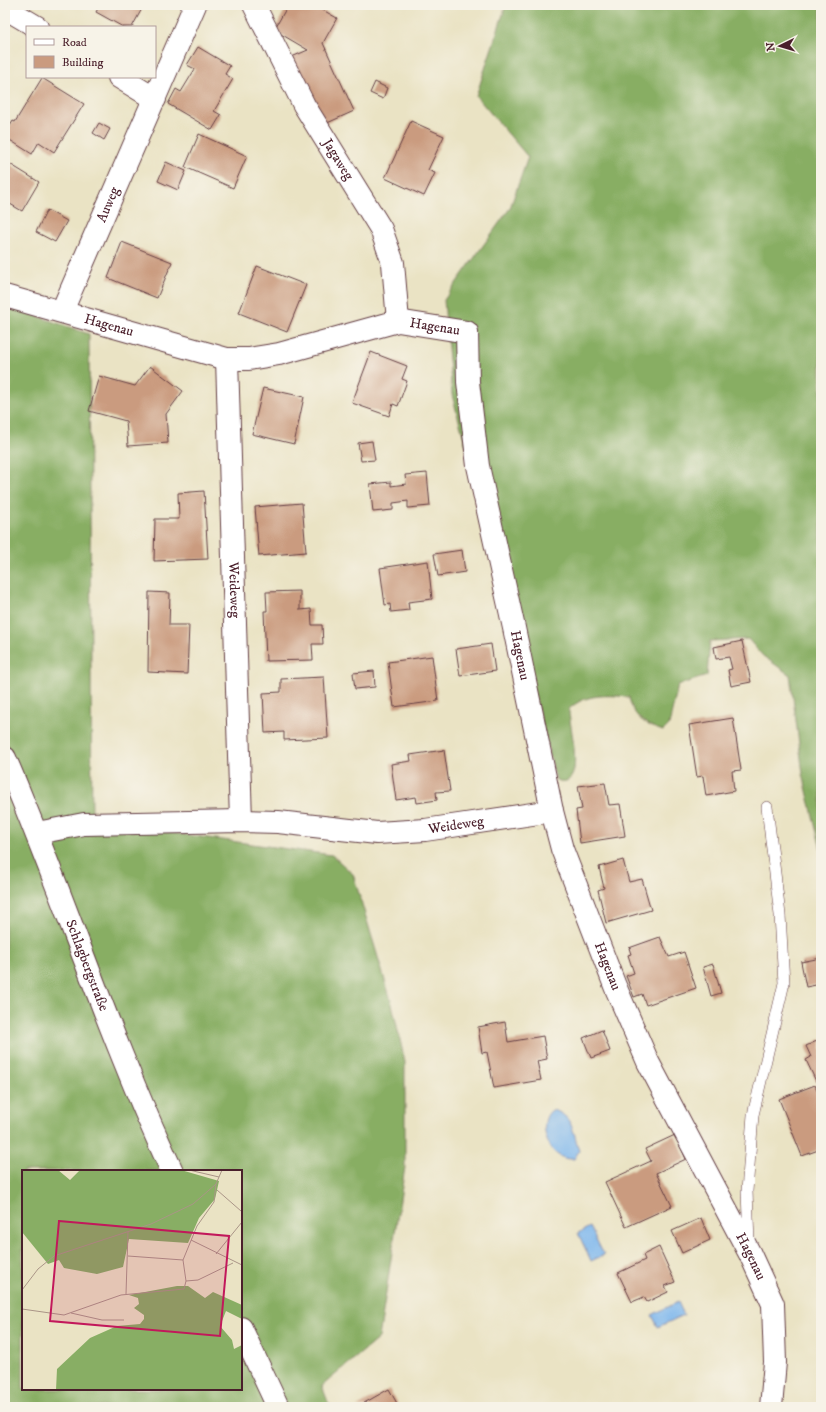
<svg xmlns="http://www.w3.org/2000/svg" width="826" height="1412" viewBox="0 0 826 1412" font-family="'IM FELL DW Pica',serif">
	<style>
		.forest { fill: #88ae64; stroke: #696648; fill-rule: evenodd }
		.water { fill: #7cb6ed; stroke: #636a8c }
		.building { fill: #ca9b7f }
		.lines { fill: none; stroke-linecap: round; stroke-linejoin: round }
		.service-casing { stroke: #623c42; stroke-width: 12 }
		.minor-casing { stroke: #623c42; stroke-width: 24 }
		.service { stroke: #fff; stroke-width: 11 }
		.minor { stroke: #fff; stroke-width: 22 }
		.labels { text-anchor: middle; dominant-baseline: central; stroke-width: 3.5; stroke-linejoin: round; paint-order: stroke }
		.street-label { font-size: 14px; fill: #4a1f2b; stroke: #f7f3e8 }
		.inset-road { fill: none; stroke: #aa9587; stroke-width: 1 }
		.view { fill: #c2185b; fill-opacity: 0.15; stroke: #c2185b; stroke-width: 2 }
		.inset-edge { fill: none; stroke: #4a1f2b; stroke-width: 2 }
	</style>
	<rect width="100%" height="100%" fill="#f7f3e8"/>
	<filter id="ink" filterUnits="userSpaceOnUse"><feTurbulence type="fractalNoise" baseFrequency=".025" numOctaves="2"/><feDisplacementMap in="SourceGraphic" scale="8" xChannelSelector="R" yChannelSelector="G"/><feConvolveMatrix kernelMatrix="1 2 1 2 8 2 1 2 1" color-interpolation-filters="sRGB"/></filter>
	<filter id="wash" filterUnits="userSpaceOnUse"><feTurbulence type="fractalNoise" baseFrequency=".012" numOctaves="4" result="noise"/><feDisplacementMap in="SourceGraphic" scale="16" xChannelSelector="R" yChannelSelector="G"/><feGaussianBlur stdDeviation="0.9" result="paint"/><feColorMatrix in="noise" values="0 0 0 0 0 0 0 0 0 0 0 0 0 0 0 0 0 1.4 0 .05"/><feComposite in="paint" operator="in"/></filter>
	<g filter="url(#wash)">
		<rect width="100%" height="100%" fill="#eae3c4"/>
		<!-- forest -->
		<path class="forest" d="M506,5H726L750,8L753,5H821V850L803,774L790,675L763,656L748,639L710,641L707,676L678,685L669,725L663,731C645,725 632,716 629,697C608,695 586,693 569,709C568,723 589,792 556,780L540,715L452,395L444,300L510,208L528,157L476,96Z
			M5,305L89,334L92,822L332,855L353,874L392,1004L405,1062V1167L379,1338L322,1386L330,1407H5ZM23,1171H241V1389H23Z"/>
		<!-- water -->
		<path class="water" d="M552,1110C573,1114 574,1135 579,1151L574,1159C547,1162 536,1121 552,1110Z
			M590,1227L604,1255L591,1261L578,1233Z
			M678,1302L684,1315L658,1327L652,1315Z"/>
		<g id="blocks">
			<!-- building -->
			<path class="building" d="M100,5H144L132,27H123L96,12Z
				M288,5H314L337,18L323,43L354,111L325,124L287,59L308,50L274,30Z
				M198,47L230,66L225,74L233,79L214,111L221,115L212,130L168,104L176,89L181,92L195,69L187,65Z
				M42,78L84,104L54,152L39,142L32,154L5,137V134L13,121L15,122Z
				M375,82L387,88L383,99L370,93Z
				M411,121L444,136L428,170L435,173L424,196L385,178Z
				M99,123L110,129L104,140L93,133Z
				M199,134L247,156L233,188L185,167Z
				M5,161L39,182L22,211L5,201Z
				M166,162L186,171L178,190L158,181Z
				M47,210L67,221L55,242L36,232Z
				M122,242L172,262L157,298L108,278Z
				M257,266L306,285L287,332L239,313Z
				M371,352L407,366L402,379L407,381L398,406L393,404L389,416L352,403Z
				M150,366L183,391L166,414L168,443L128,446L126,421L89,411L99,376L135,386Z
				M263,388L304,397L294,444L252,434Z
				M372,441L375,460L361,461L358,443Z
				M427,473L430,506L408,508V501L393,503V510L373,512L370,484L391,482V486L406,484L405,475Z
				M204,491L208,559L154,561L155,519H179L178,493Z
				M302,503L306,552L259,556L255,507Z
				M462,550L465,572L438,576L434,554Z
				M428,561L432,599L408,602L409,610L391,612L390,604L385,605L380,568Z
				M300,591V610L311,609L312,625H322L323,644H312L313,660L266,661L264,611H267L266,592Z
				M149,592L170,593L169,625H189L187,674L148,672Z
				M742,641L751,682L731,686L728,670L732,669L729,657L716,659L714,647Z
				M491,644L495,671L460,676L456,649Z
				M432,656L438,701L394,707L388,662Z
				M374,671L375,687L355,689L353,673Z
				M324,677L328,738L284,740V732L265,733L263,693L281,692V679Z
				M733,718L741,770L732,771L734,791L706,796L703,776L697,777L689,725Z
				M444,750L450,791L436,792L437,800L417,803L416,797L396,800L391,764L411,761L410,755Z
				M605,783L609,805L620,804L625,836L580,843L576,810L582,809L578,786Z
				M623,860L629,882L642,879L651,910L606,923L598,890L604,888L599,867Z
				M660,937L669,957L684,952L696,988L646,1005L642,994L634,997L626,976L634,973L628,955L631,954L629,948Z
				M821,958V984L806,987L801,962Z
				M713,964L721,993L711,996L703,967Z
				M505,1022L508,1042L543,1036L547,1059L537,1061L541,1080L494,1088L487,1052L482,1053L478,1027Z
				M602,1030L610,1051L591,1058L583,1038Z
				M821,1039V1092L806,1060L811,1057L806,1046Z
				M815,1085L821,1099V1149L802,1156L779,1099Z
				M675,1135L686,1159L656,1173L672,1206L626,1227L605,1182L651,1161L645,1149Z
				M701,1218L710,1240L682,1253L672,1231Z
				M659,1247L675,1282L665,1286L668,1292L647,1302L644,1297L632,1302L618,1273L645,1260L643,1255Z
				M389,1389L399,1407H357Z"/>
		</g>
	</g>
	<g filter="url(#ink)">
		<use href="#blocks" fill-opacity="0" stroke="#623c42" stroke-width="1"/>
		<g class="lines">
			<!-- service casing -->
			<g class="service-casing">
				<path id="service" d="M749,1242L747,1191L753,1115L784,983L780,915L767,807"/>
			</g>
			<!-- minor casing -->
			<g class="minor-casing">
				<g id="minor">
					<path id="s1" d="M254,5L304,105L381,229L393,263L398,321"/>
					<path d="M5,8L37,27"/>
					<path d="M119,77L155,99"/>
					<path id="s2" d="M5,296L227,359H249L279,354L398,321L467,332L468,382L478,466L514,628L552,811L562,849L615,986L648,1062L750,1254L773,1304L775,1362L771,1407"/>
					<path id="s3" d="M62,311L195,5"/>
					<path id="s4" d="M227,359L241,821"/>
					<path id="s5" d="M5,758C64,895 109,1037 172,1171"/>
					<path id="s6" d="M37,833L84,824L241,821L278,822L377,833L425,830L552,811"/>
					<path d="M241,1328L278,1407"/>
				</g>
			</g>
			<!-- service -->
			<use href="#service" class="service"/>
			<!-- minor -->
			<use href="#minor" class="minor"/>
		</g>
	</g>
	<g class="labels">
		<!-- street labels -->
		<g class="street-label">
			<text stroke="none"><textPath href="#s1" startOffset="176">Jagaweg</textPath></text>
			<text stroke="none"><textPath href="#s3" startOffset="116">Auweg</textPath></text>
			<text stroke="none"><textPath href="#s2" startOffset="108">Hagenau</textPath></text>
			<text stroke="none"><textPath href="#s2" startOffset="444">Hagenau</textPath></text>
			<text stroke="none"><textPath href="#s4" startOffset="231">Weideweg</textPath></text>
			<text stroke="none"><textPath href="#s2" startOffset="805">Hagenau</textPath></text>
			<text stroke="none"><textPath href="#s6" startOffset="421">Weideweg</textPath></text>
			<text stroke="none"><textPath href="#s5" startOffset="223">Schlagbergstraße</textPath></text>
			<text stroke="none"><textPath href="#s2" startOffset="1129">Hagenau</textPath></text>
			<text stroke="none"><textPath href="#s2" startOffset="1453">Hagenau</textPath></text>
		</g>
	</g>
	<!-- overview -->
	<g transform="translate(22 1170)">
		<rect width="220" height="220" fill="#eae3c4"/>
		<path d="M0,0H36L48,10L58,0H159L197,11L193,29L177,48L166,73L107,69L101,97L75,104L42,98L37,90L26,94L0,62ZM155,116H166L183,128L191,122L220,135V149L204,141L198,156L210,170L212,179L220,175V220H34L35,199L68,168L95,156L118,154L122,149V145L112,138L117,134L116,128L107,125Z" fill="#88ae64"/>
		<path class="inset-road" d="M167,0L197,7M195,20L219,41L220,39M169,70L220,95M194,84L220,52M106,86L161,90M164,111L176,110L211,93M0,120L16,99L32,86L129,54L171,34L194,14L200,0M104,124L106,62M0,139L42,145L99,125L162,119L164,111L161,90L175,56L192,32L194,14M49,143L80,150H102"/>
		<path class="view" d="M37,51L207,66L198,166L28,151Z"/>
		<rect width="220" height="220" class="inset-edge"/>
	</g>
	<!-- margin -->
	<rect width="826" height="1412" fill="none" stroke="#f7f3e8" stroke-width="20"/>
	<!-- legend -->
	<rect x="26" y="26" width="130" height="52" fill="#f7f3e8" stroke="#b29e9c"/>
	<rect x="34" y="39" width="20" height="6" fill="#ffffff" stroke="#b29e9c"/>
	<text x="62" y="46" font-size="12" fill="#4a1f2b">Road</text>
	<rect x="34" y="56" width="20" height="12" fill="#ca9b7f" stroke="#b29e9c"/>
	<text x="62" y="66" font-size="12" fill="#4a1f2b">Building</text>
	<!-- north arrow -->
	<g transform="translate(780 46) rotate(265)" stroke="#f7f3e8" stroke-width="3" paint-order="stroke">
	<path d="M0-3L7 15L0 10L-7 15Z" fill="#4a1f2b"/>
	<text y="-6" font-size="11" font-weight="bold" text-anchor="middle" fill="#4a1f2b">N</text>
	</g>
</svg>
